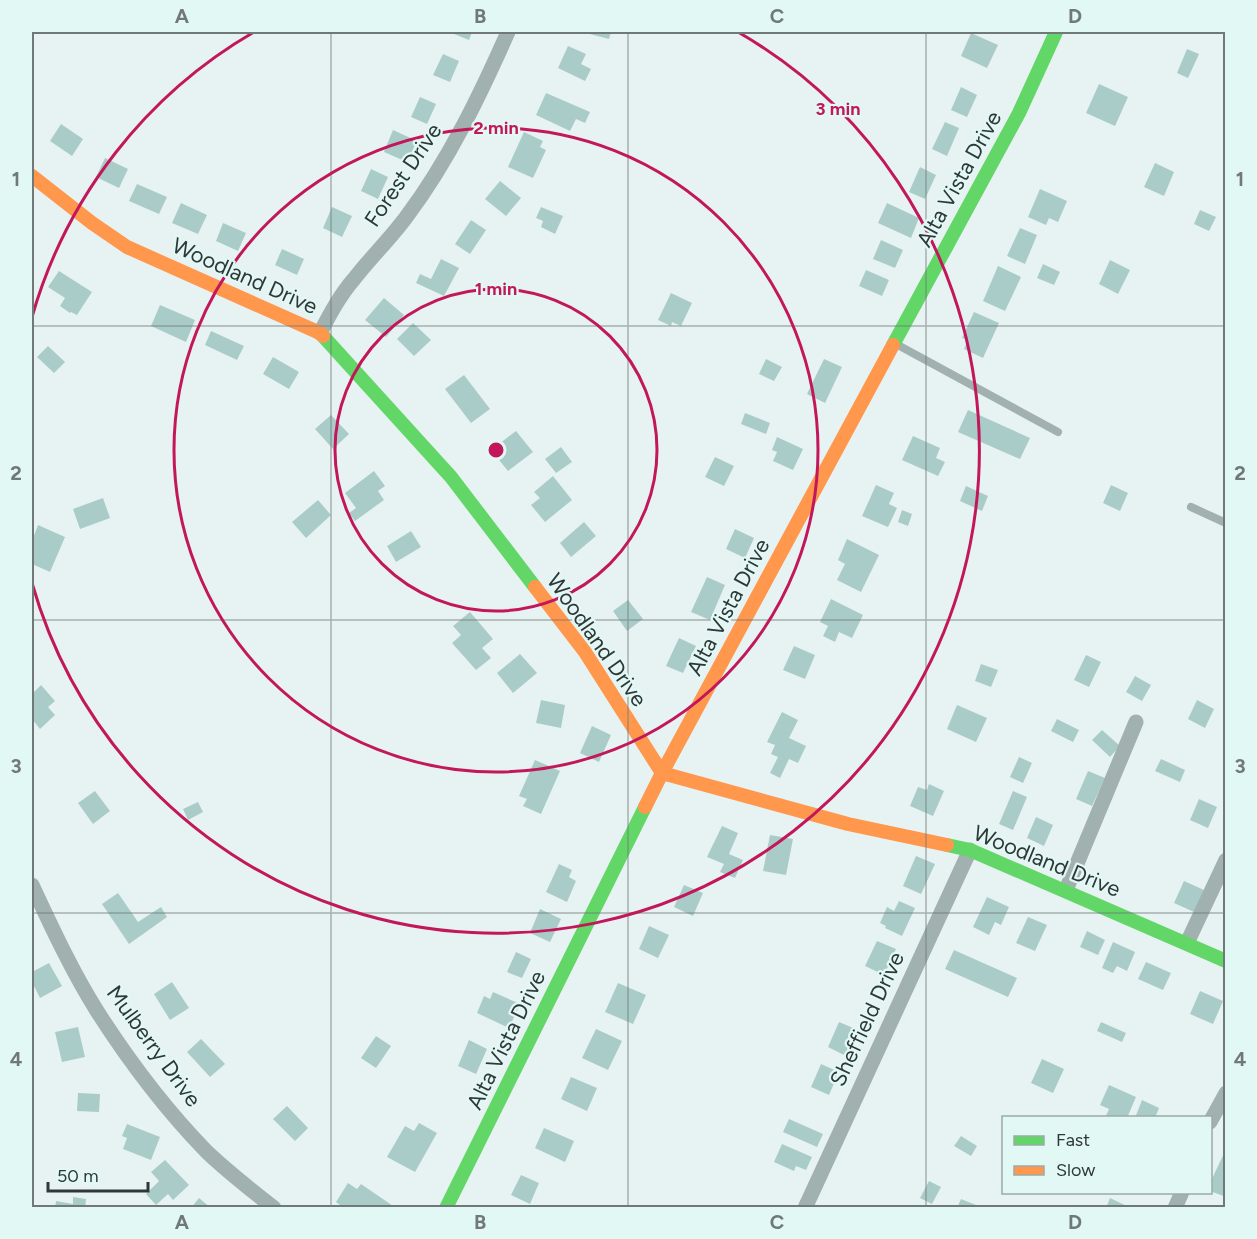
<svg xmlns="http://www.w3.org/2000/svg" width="1257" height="1239" viewBox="0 0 1257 1239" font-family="Figtree,sans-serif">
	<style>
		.building { fill: #aaccc9 }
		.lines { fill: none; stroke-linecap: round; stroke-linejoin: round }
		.lane { stroke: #a1b1af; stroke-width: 8 }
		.street { stroke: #a1b1af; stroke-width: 15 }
		.fast { stroke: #63d668; stroke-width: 14 }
		.slow { stroke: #ff974d; stroke-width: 14 }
		.grid { fill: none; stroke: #707978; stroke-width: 1.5; stroke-opacity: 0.55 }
		.ring { fill: none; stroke: #c2185b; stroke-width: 3 }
		.labels { text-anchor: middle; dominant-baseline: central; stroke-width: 4.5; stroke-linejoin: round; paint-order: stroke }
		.street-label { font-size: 22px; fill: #303837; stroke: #e2f8f5 }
		.centre { fill: #c2185b; stroke: #e2f8f5; stroke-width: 3 }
		.ring-label { font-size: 18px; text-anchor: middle; font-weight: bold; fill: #c2185b; stroke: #e2f8f5; stroke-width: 4.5; stroke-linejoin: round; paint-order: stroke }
		.neatline { fill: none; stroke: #707978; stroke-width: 2 }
		.grid-label { font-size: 20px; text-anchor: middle; font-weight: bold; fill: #707978 }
	</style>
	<rect width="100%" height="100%" fill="#e7f3f2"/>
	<!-- building -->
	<path class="building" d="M449,32H472L469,40Z
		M582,32H611L609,39Z
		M971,33L998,45L987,68L961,56Z
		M568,46L586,54L581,64L591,69L585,81L558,68Z
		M1187,49L1199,54L1188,78L1177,73Z
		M443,54L459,61L450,82L433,75Z
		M1099,84L1128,97L1115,126L1086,113Z
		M961,87L977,95L967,117L951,110Z
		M546,93L590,112L585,123L576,119L570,131L536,115Z
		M420,97L436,104L427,124L411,117Z
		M945,122L959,128L947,156L932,149Z
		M61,124L83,139L72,156L50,141Z
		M393,130L417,141L407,162L384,152Z
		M524,132L543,141L540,147L546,150L533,178L508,167Z
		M105,158L128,169L119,188L96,177Z
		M1155,163L1174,172L1164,196L1144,187Z
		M920,167L936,175L925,199L909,192Z
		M371,169L388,177L378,199L361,191Z
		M500,181L521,198L506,216L485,199Z
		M137,184L167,197L159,214L129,201Z
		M1040,189L1067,201L1058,222L1049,218L1046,225L1028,217Z
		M181,203L207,215L198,234L172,223Z
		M887,203L919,218L911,238L878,223Z
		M332,207L352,216L342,237L323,228Z
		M541,207L563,216L555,234L541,227L543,221L536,218Z
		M1200,210L1216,217L1209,231L1194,224Z
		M471,220L486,230L470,254L455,244Z
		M223,223L246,233L238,251L216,241Z
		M1020,228L1037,235L1025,264L1007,256Z
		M881,240L903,250L895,268L873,259Z
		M282,249L304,259L297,275L275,265Z
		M441,259L459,268L444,296L416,283L420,274L431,279Z
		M1110,260L1130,270L1118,294L1099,284Z
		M1043,264L1060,272L1054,285L1037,278Z
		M998,266L1021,277L1005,311L983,301Z
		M866,270L889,280L882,296L859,286Z
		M59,271L92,292L77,315L71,312L70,313L60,306L65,298L48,287Z
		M671,293L692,303L681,326L672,322L671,326L658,320Z
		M384,298L404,315L386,337L365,320Z
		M160,305L195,320L186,342L151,326Z
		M974,312L999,323L983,358L964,349L968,340L962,338Z
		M413,323L431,340L414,356L397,339Z
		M211,331L244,346L237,360L205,345Z
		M48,346L65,362L54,373L37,357Z
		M273,357L299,372L289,389L263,374Z
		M766,359L782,367L774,381L759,374Z
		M824,359L842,367L825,403L807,394Z
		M464,375L490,409L471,423L445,389Z
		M968,410L1030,438L1020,459L958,432Z
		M745,413L770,423L766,434L741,424Z
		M331,415L349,434L333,449L315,429Z
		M516,431L533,452L508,471L491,450Z
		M913,436L940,448L936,458L945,462L938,476L902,460Z
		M777,437L803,449L793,470L773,461L777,452L772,450Z
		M561,447L572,462L556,473L545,459Z
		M715,457L734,466L724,486L705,477Z
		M374,471L385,486L378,491L384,500L355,521L349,513L356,508L345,493Z
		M553,476L572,500L545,522L531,505L540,498L534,492Z
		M876,485L894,493L889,504L897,508L888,527L862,516Z
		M1111,485L1128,493L1120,511L1103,503Z
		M966,486L988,496L982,511L960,501Z
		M103,498L110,518L80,529L73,509Z
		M318,500L331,515L306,538L292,522Z
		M902,510L912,514L908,526L898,522Z
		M584,522L596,536L571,557L560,543Z
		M38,525L65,537L50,572L32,564V541Z
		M735,529L754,538L745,558L726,549Z
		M411,531L421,547L396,562L387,546Z
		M847,539L879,555L861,592L837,580L845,564L838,560Z
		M707,577L725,585L710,620L691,612Z
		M831,599L863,615L852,638L839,632L835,642L823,636L828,626L820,622Z
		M628,600L643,619L627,631L613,611Z
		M470,612L493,639L482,648L491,658L476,670L452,643L461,635L453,626Z
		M679,638L696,646L683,673L666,666Z
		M794,646L815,655L805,679L783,670Z
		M520,654L537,673L513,693L497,673Z
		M1086,655L1101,662L1089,687L1074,680Z
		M981,664L998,670L991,687L975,681Z
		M1135,676L1151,685L1142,701L1126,692Z
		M41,685L55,701L48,707L55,715L40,729L32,719V694Z
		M541,700L565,705L561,728L536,723Z
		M1197,700L1214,709L1205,728L1188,719Z
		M957,705L987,718L976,742L947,729Z
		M782,712L798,720L789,738L806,746L798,763L789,759L780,778L770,773L778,757L771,754L775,745L767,742Z
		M1057,719L1079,730L1073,742L1051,731Z
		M592,726L611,735L599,762L580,753Z
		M1102,730L1120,746L1110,757L1092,740Z
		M1019,757L1032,763L1023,783L1010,777Z
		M1161,759L1185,770L1180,782L1155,771Z
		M535,760L560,771L541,814L523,806L527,799L519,796Z
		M1088,771L1105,778L1092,806L1076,799Z
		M929,784L944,791L933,816L910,806L918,787L927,790Z
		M95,791L110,811L93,824L78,803Z
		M1013,791L1027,797L1013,830L999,824Z
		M1199,799L1217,807L1208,828L1190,820Z
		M198,802L203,812L188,820L183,809Z
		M1036,817L1053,825L1044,846L1027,838Z
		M722,826L738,833L729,854L743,860L735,878L720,872L724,864L707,857Z
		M770,835L793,839L786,875L763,871Z
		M916,856L935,864L921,894L903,886Z
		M559,864L572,870L569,877L576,881L567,902L546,892Z
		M1184,881L1204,890L1194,912L1174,903Z
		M684,885L703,893L693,916L674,907Z
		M118,893L138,922L161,907L167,917L129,944L102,904Z
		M987,897L1009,907L1001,925L995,922L989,935L973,927Z
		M899,901L915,908L902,936L885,928L886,926L880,923L887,907L894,911Z
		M540,909L561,919L550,942L530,933Z
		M1028,917L1047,925L1035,951L1016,943Z
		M649,926L669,935L658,958L639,949Z
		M1087,931L1105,940L1098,955L1080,947Z
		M877,941L896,949L884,975L865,966Z
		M1113,942L1135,952L1127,971L1117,966L1113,973L1102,968Z
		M954,950L1017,978L1008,997L945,969Z
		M516,952L531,959L522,978L507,972Z
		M1146,962L1171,973L1163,990L1138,979Z
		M49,963L62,986L40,998L32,982V972Z
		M172,982L189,1008L170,1020L154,994Z
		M618,983L646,995L633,1024L605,1012Z
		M1200,991L1223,1001L1213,1024L1190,1014Z
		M493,992L520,1004L509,1028L477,1013L484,996L490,999Z
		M839,1022L858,1030L846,1056L828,1047Z
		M1101,1022L1126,1033L1122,1042L1097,1031Z
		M78,1027L85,1057L62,1062L55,1032Z
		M596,1029L622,1041L608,1070L582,1058Z
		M376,1036L391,1046L376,1068L361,1058Z
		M201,1039L225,1064L210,1077L187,1052Z
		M469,1040L487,1049L476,1074L458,1066Z
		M1042,1059L1064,1069L1053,1093L1031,1083Z
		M821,1064L839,1072L829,1095L811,1087Z
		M571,1077L597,1088L587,1111L561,1099Z
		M1109,1085L1136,1097L1127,1118H1105L1109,1109L1100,1105Z
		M78,1093L100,1094L99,1112L77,1111Z
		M1142,1100L1159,1108L1155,1118H1135Z
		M287,1106L308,1128L295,1141L273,1119Z
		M789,1119L823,1134L817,1147L783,1132Z
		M419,1123L437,1133L415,1172L387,1157L405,1126L414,1131Z
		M127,1124L160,1137L151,1160L123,1149L127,1138L122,1136Z
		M544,1128L574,1141L565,1162L535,1148Z
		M961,1136L977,1146L971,1156L954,1146Z
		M782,1144L812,1157L806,1170L796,1166L794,1171L774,1162Z
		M1226,1149V1197L1210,1191V1183Z
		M165,1160L189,1185L173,1200L168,1194L156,1205L146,1194L159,1181L151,1172Z
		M521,1175L539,1183L530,1204L511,1195Z
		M929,1181L941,1187L932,1204L920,1198Z
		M348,1183L357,1189L361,1184L396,1208H344L336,1202Z
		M73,1197L86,1199L85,1208H55L56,1201L73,1204Z
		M199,1198L211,1208H191Z
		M1110,1198L1131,1208H1106Z
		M961,1199L976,1205L975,1208H957Z"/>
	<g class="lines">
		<!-- lane -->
		<path class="lane" d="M896,344L1058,432
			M1191,507L1226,523"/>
		<!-- street -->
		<path class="street" d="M320,333C330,314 340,295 354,279C371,257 391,238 407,216C449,160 480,95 508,32
			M32,885C52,928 72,971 97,1011C129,1061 166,1110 207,1152C228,1172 251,1190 274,1208
			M1066,890L1136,722
			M1187,943L1226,860
			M1210,1122L1226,1093
			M805,1208L970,850
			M1175,1208L1182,1192"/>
		<!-- fast -->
		<path class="fast" d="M323,336L451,477L535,587
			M893,345L1019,113L1056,32
			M947,845L970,850L1226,961
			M446,1208L645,807"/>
		<!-- slow -->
		<path class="slow" d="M32,176L92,223L127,247L320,333L323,336
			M535,587L585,652L662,773L848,824L947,845
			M645,807L662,773L893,345"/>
	</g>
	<!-- grid -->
	<path class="grid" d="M331,32V1208M628,32V1208M926,32V1208M32,326H1226M32,620H1226M32,913H1226"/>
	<!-- distance rings -->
	<g class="ring">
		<circle cx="496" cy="450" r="161"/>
		<circle cx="496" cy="450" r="322"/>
		<path d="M32 317A483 483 0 0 1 254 32M738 32A483 483 0 1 1 32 583"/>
	</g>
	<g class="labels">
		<!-- street labels -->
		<g class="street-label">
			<text transform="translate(403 175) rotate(-56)">Forest Drive</text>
			<text transform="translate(959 179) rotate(-61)">Alta Vista Drive</text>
			<text transform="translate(245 276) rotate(24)">Woodland Drive</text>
			<text transform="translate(728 607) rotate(-62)">Alta Vista Drive</text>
			<text transform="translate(597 640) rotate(55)">Woodland Drive</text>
			<text transform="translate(1047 861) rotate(22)">Woodland Drive</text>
			<text transform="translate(867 1019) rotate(-65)">Sheffield Drive</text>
			<text transform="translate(506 1040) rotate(-64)">Alta Vista Drive</text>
			<text transform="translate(154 1046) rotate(54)">Mulberry Drive</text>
		</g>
	</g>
	<circle cx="496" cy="450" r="9" class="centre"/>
	<g class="ring-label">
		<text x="838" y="115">3 min</text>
		<text x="496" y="134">2 min</text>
		<text x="496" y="295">1 min</text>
	</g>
	<!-- border -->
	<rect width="1257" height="1239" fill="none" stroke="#e2f8f5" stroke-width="66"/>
	<!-- legend -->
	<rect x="1002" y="1116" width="210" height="78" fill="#e2f8f5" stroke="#9baba9" stroke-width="1.5"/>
	<rect x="1014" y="1136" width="30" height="9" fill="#63d668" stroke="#9baba9" stroke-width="1.5"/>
	<text x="1056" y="1146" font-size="18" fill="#303837">Fast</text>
	<rect x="1014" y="1166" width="30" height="9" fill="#ff974d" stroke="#9baba9" stroke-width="1.5"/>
	<text x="1056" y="1176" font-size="18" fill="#303837">Slow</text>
	<!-- scale -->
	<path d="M48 1182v9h100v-9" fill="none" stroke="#303837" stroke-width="3"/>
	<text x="57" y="1182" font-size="18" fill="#303837" stroke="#e2f8f5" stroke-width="4.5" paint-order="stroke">50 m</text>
	<rect x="33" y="33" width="1191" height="1173" class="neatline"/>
	<g class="grid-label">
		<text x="182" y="23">A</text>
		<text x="480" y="23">B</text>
		<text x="777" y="23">C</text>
		<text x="1075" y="23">D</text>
		<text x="16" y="186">1</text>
		<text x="1240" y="186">1</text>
		<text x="16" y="480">2</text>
		<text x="1240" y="480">2</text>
		<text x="16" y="773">3</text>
		<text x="1240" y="773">3</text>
		<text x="16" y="1066">4</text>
		<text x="1240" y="1066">4</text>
		<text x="182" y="1229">A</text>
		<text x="480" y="1229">B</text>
		<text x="777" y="1229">C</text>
		<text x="1075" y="1229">D</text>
	</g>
</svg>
